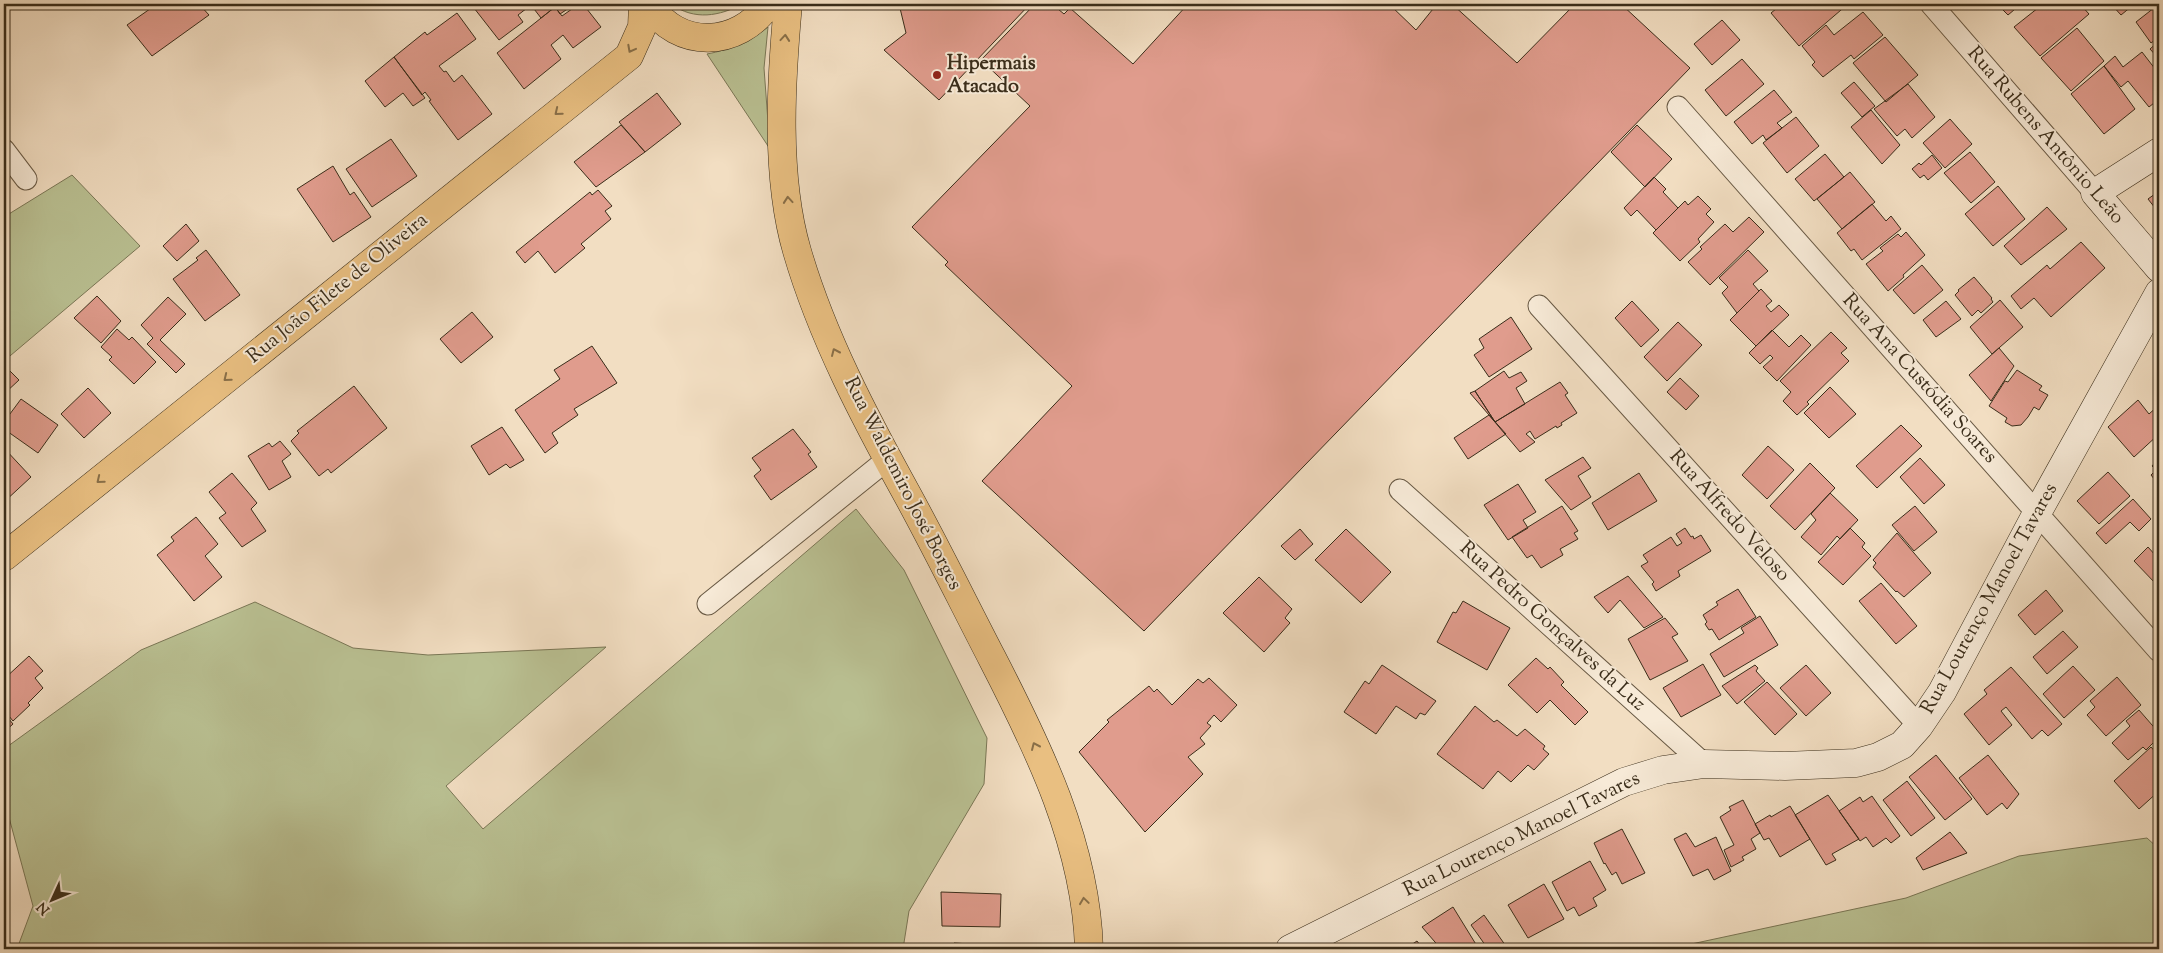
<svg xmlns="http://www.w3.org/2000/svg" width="2163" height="953" viewBox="0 0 2163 953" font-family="'Sorts Mill Goudy',serif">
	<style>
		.green { fill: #bac193; stroke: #7a7756 }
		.building { fill: #e09c8d; stroke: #3a2d1a }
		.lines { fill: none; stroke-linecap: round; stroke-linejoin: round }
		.street-casing { stroke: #685944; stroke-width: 23 }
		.secondary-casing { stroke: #3a2d1a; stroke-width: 29 }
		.primary-casing { stroke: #3a2d1a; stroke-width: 29 }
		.street { stroke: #f7ead7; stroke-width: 21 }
		.secondary { stroke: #f7ead7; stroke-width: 28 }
		.primary { stroke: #e9bf81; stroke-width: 28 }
		.oneway { stroke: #896f48 }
		.poi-dot { fill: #8f2418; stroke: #f7ead7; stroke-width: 2 }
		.labels { text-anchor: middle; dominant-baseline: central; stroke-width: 4; stroke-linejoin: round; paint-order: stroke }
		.poi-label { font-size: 20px; font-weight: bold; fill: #3a2d1a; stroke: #f7ead7; text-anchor: start }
		.street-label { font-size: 20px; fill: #3a2d1a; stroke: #f7ead7 }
	</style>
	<rect width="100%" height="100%" fill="#f2dec2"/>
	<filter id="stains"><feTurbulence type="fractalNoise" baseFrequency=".004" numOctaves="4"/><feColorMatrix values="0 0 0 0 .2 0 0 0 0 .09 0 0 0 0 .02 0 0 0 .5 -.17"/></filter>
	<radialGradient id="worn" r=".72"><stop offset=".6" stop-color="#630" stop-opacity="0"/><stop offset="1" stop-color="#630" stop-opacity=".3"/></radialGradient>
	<!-- green -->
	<path class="green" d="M671,4H743C719,16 695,21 671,4Z
		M768,27L764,68L770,149L707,54C729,50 750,41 768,27Z
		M72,175L140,246L4,361V217Z
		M856,509L904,570L987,738L984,784L909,911L903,949H17L33,906L4,799V749L141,650L255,602L353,648L428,655L606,647L446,786L483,829Z
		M2147,838L2159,849V949H1668L1906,898L2019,856Z"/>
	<!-- building -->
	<path class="building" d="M157,4H199L209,15L152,56L127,25Z
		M474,4H566L569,8L560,14L555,7L541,18L531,5L518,15L523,22L499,40L474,8L476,7Z
		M579,4H583L601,27L573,48L563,35L551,45L561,59L524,89L497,53L555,7L562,16Z
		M899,4H1030L939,100L884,50L906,33Z
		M1035,4H1052L1064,14L1070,8L1133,64L1188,4H1389L1416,30L1437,4H1452L1517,63L1575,4H1621L1690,68L1144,631L982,481L1072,386L945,265L948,262L912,227L1030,106L981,60Z
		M1782,4H1848L1799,46L1771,13Z
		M1997,4H2021L2008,15Z
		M2043,4H2080L2089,14L2040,56L2014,27Z
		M2111,4H2129L2132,6L2121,15Z
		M2159,4V37L2151,43L2136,22Z
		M1863,12L1883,35L1854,59L1851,55L1823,77L1812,65L1815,62L1802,46L1826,25L1834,35Z
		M457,13L476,39L439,66L444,72L446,71L454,82L462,75L492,114L458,140L429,101L431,100L425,92L422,95L394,57L425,32L427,35Z
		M1722,20L1740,40L1712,65L1694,44Z
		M2077,28L2104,61L2071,91L2041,58Z
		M1885,37L1918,75L1886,102L1853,63Z
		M2159,41V59L2150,49Z
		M2142,52L2159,74V99L2149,107L2128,81L2121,87L2104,66L2115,56L2123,67Z
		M394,57L425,98L413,106L403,93L385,107L365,81Z
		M1742,59L1764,84L1726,116L1705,90Z
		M2104,66L2135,109L2104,134L2071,94Z
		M1854,82L1875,106L1862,117L1841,93Z
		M1908,84L1935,117L1912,138L1905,129L1897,136L1874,109Z
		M1774,90L1792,112L1777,123L1782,128L1766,140L1763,135L1752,144L1734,122Z
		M657,93L681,124L645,152L619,122Z
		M1871,110L1900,145L1882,164L1851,127Z
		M1796,117L1819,146L1787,173L1763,143Z
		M1950,119L1972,144L1945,168L1923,143Z
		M621,125L645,152L596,187L574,162Z
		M1637,125L1672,159L1645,187L1611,152Z
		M391,139L417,176L372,207L346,169Z
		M1970,152L1995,182L1971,203L1944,173Z
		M1825,154L1844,177L1814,201L1795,179Z
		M1932,155L1942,168L1928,180L1924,175L1920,178L1912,169L1919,163L1921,165Z
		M333,166L350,195L354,192L371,217L333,242L297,189Z
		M1850,172L1875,202L1842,229L1817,199Z
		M1654,177L1666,189L1663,192L1678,208L1656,230L1637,210L1631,216L1624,208Z
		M1998,186L2025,219L1993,246L1965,214Z
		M598,190L612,206L605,211L611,219L581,244L585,248L555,273L538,251L525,263L516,252L590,192L592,195Z
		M2159,191V213L2148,199Z
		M1698,196L1711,209L1706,214L1714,222L1698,239L1700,242L1680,261L1653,233L1685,201L1688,205Z
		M1872,204L1886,221L1891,216L1901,229L1862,260L1854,249L1851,251L1837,233Z
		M2047,207L2067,229L2021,265L2004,246Z
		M1749,217L1764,232L1710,285L1688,262L1702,249L1700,247L1725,224L1733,232Z
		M186,224L199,241L177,261L163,246Z
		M1906,232L1925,255L1903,275L1904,277L1888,291L1866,264L1883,251L1880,248L1898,234L1901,237Z
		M2081,242L2105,268L2051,317L2034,298L2021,309L2011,296L2047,265L2050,269Z
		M206,250L240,295L205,321L173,279L198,260L196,258Z
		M1748,250L1768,271L1753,284L1759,291L1737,313L1722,293L1728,287L1719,278Z
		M1922,265L1943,290L1914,314L1893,290Z
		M1974,277L1992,298L1991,299L1993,302L1981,313L1978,310L1972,316L1955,295L1959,291L1958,290Z
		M1761,289L1772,301L1766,306L1771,312L1779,305L1789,315L1756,346L1730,320Z
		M97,296L121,321L101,343L74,318Z
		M168,297L186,314L160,340L185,364L176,373L147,344L153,338L141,325Z
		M2000,300L2023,327L1992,354L1970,327Z
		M1632,301L1659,330L1641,347L1615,318Z
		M1946,301L1961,319L1936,337L1923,320Z
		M472,312L493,337L461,363L440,339Z
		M1511,317L1532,349L1489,377L1474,355L1484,348L1479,339Z
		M1678,322L1702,345L1667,381L1644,357Z
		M117,329L129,340L132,337L156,362L134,384L109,360L112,357L101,347Z
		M1772,330L1789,347L1801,335L1811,345L1777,381L1763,367L1773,358L1770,355L1760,364L1749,353Z
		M1831,332L1847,348L1841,353L1849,361L1807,402L1809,404L1797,415L1783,401L1791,392L1780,381Z
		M592,346L617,383L574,409L578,415L552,433L558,443L545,453L515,410L560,379L554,370Z
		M1999,348L2014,366L1991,401L1969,375Z
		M7,368L19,380L5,393L7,395L4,398V371Z
		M2017,370L2042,386L2039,390L2048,395L2039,410L2034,407L2028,417L2021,425L2012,426L2005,422L2007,418L1989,406L2005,381L2008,382Z
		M1504,371L1509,378L1521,372L1527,381L1516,388L1525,404L1495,422L1475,391Z
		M1680,378L1699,396L1686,410L1667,392Z
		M1560,382L1568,393L1565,395L1577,413L1561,423L1562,425L1557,428L1556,426L1535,439L1530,431L1526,434L1535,442L1520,452L1489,415L1470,393L1475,391L1495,422Z
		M354,386L387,428L331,473L328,469L319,476L291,441L299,433L297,431Z
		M1830,387L1856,414L1829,438L1804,413Z
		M88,388L111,413L84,438L61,414Z
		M21,399L58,425L38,453L4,429V422Z
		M2138,400L2149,414L2159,405V434L2134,457L2108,427Z
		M1489,415L1506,434L1468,459L1454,438Z
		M1901,425L1922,446L1877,488L1856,466Z
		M502,427L524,460L510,468L506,464L489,475L471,446Z
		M793,429L811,452L808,454L817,467L771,500L754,476L761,470L752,458Z
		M280,441L291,454L282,461L291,477L269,490L248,456L269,443L272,447Z
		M1768,446L1794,470L1767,499L1742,475Z
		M4,448L31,477L4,502Z
		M1583,457L1591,468L1578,476L1591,497L1571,510L1545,480Z
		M1920,458L1945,485L1924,504L1900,477Z
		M2159,458V485L2151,475L2156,470L2152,466Z
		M1810,463L1835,488L1795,530L1770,506Z
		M2108,472L2130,496L2099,524L2077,501Z
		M232,473L257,503L251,509L266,531L242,547L219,518L226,513L209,492Z
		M1639,473L1657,501L1608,530L1592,503Z
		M1518,484L1536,512L1523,520L1528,528L1508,540L1484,505Z
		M1830,493L1858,520L1840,539L1837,536L1821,555L1801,537L1816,520L1811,514Z
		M2133,499L2151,519L2139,531L2130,522L2106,544L2096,533Z
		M1562,506L1578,531L1574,533L1578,539L1560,549L1563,555L1541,568L1532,555L1527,558L1512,537Z
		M1915,506L1937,532L1914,551L1892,525Z
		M196,517L218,544L205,556L222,577L194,601L157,555L174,541L171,537Z
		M1685,528L1691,537L1693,536L1694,539L1701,535L1711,551L1678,571L1680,576L1656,591L1652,584L1654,582L1641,566L1648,562L1643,555L1671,537L1677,546L1682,543L1676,534Z
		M1850,528L1865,543L1862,547L1871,556L1843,585L1818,562Z
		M1300,529L1313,544L1295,560L1281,546Z
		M1346,529L1391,572L1361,603L1315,560Z
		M1897,533L1931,573L1904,597L1897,591L1896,592L1873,567L1876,563L1873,560Z
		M2148,547L2156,556L2159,553V580L2156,584L2134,561Z
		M1628,576L1663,617L1644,628L1620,600L1608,613L1594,597Z
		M1259,577L1292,609L1285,618L1290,623L1264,652L1223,613Z
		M1881,583L1917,626L1896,644L1859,601Z
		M1738,589L1756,617L1719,640L1712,629L1709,630L1705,624L1707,622L1703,615L1718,605L1716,602Z
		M2046,590L2063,611L2035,635L2018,615Z
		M1463,601L1510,628L1487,670L1437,642L1453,612L1456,613Z
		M1760,616L1778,645L1724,677L1710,654L1744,633L1741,628Z
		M1665,618L1678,634L1672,637L1688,661L1650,680L1628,639Z
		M2063,631L2078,647L2047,674L2033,657Z
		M29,656L43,671L35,678L43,688L28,703L30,705L13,721L4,710V679Z
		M1536,658L1548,669L1550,667L1564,682L1561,685L1588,712L1575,725L1550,700L1537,713L1508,685Z
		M1703,664L1721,695L1681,717L1663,688Z
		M1382,665L1436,701L1425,715L1420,713L1416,719L1396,706L1376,734L1344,712L1365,681L1369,684Z
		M1755,665L1758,668L1756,671L1765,681L1737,704L1722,686Z
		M1806,665L1831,693L1806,716L1780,688Z
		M2073,666L2095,690L2064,718L2043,694Z
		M2011,667L2062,724L2048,736L2042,730L2032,739L2006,707L2001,711L2012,725L1989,745L1964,714L1987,694L1984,690Z
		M2117,677L2141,705L2106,736L2087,715L2095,707L2090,701Z
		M1209,678L1237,705L1221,722L1214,715L1207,723L1211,726L1200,738L1205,744L1188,757L1203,774L1145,832L1079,752L1109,722L1107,720L1149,686L1154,692L1157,689L1172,705L1198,679L1203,683Z
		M1767,682L1797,714L1775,735L1744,702Z
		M1475,706L1494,722L1497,720L1517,736L1525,729L1545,746L1543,749L1549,754L1534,770L1528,765L1511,782L1498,771L1483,789L1437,754Z
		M2139,710L2159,733V737L2146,750L2143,747L2128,760L2112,743L2130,726L2126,721Z
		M4,713L13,724L4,732Z
		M2151,747L2159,756V791L2139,809L2114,781Z
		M1936,755L1972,799L1945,820L1909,777Z
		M1988,755L2019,794L2007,809L2002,803L1987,815L1959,778Z
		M1907,781L1935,818L1911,836L1883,800Z
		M1828,795L1859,839L1832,854L1836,860L1826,865L1795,815Z
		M1872,796L1900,836L1891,843L1886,838L1873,847L1866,837L1860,841L1839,811L1860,797L1863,802Z
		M1743,800L1760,833L1751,839L1756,849L1742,857L1744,860L1731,867L1724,850L1734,845L1720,817L1731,810L1729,807Z
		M1790,806L1810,839L1780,857L1769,838L1764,840L1755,824L1770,815L1771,817Z
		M1622,829L1645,873L1622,884L1616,872L1612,875L1605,863L1604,864L1594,843Z
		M1950,832L1967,853L1923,870L1916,858Z
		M1686,833L1695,847L1716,837L1731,871L1714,880L1708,869L1693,876L1674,839Z
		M1590,861L1606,890L1593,898L1597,906L1579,916L1574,907L1567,911L1552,882Z
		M1544,884L1564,919L1528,938L1508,905Z
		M941,892L1001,894L1000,927L942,926Z
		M1453,907L1477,946L1472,949H1441L1422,927Z
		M1484,915L1508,949H1488L1471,925Z
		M1417,941L1423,949H1405Z
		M954,943L1004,946V949H953Z"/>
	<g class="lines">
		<!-- street casing -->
		<g class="street-casing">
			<path id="street" d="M1931,4L2095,193
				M1678,107L2159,651
				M4,150L26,179
				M1539,306L1919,726
				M1400,490L1704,764
				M708,604L888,459"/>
		</g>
		<!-- secondary casing -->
		<g class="secondary-casing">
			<path id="secondary" d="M2159,152L2095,193L2159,268
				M1290,949L1624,782L1663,770L1704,764L1785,766L1856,763L1878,757L1902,745L1919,726L1942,692L2037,513L2159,293"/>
		</g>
		<!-- primary casing -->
		<g class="primary-casing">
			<path id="primary" d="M649,4C677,50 739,48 768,4
				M788,4C781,81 775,176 797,251C822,337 865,418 908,496C937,549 964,604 992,658C1039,749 1086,845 1089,949
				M4,557L629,56L642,27L643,4"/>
		</g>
		<!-- street -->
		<use href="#street" class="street"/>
		<!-- secondary -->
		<use href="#secondary" class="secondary"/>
		<!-- primary -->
		<use href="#primary" class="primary"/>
	</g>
	<!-- one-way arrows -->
	<defs><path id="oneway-chevron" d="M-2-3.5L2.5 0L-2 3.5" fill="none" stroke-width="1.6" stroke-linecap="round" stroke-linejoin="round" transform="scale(1.25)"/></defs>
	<g class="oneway">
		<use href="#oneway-chevron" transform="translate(785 38) rotate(-85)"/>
		<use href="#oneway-chevron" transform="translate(631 49) rotate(118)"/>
		<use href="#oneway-chevron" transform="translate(558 112) rotate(141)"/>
		<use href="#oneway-chevron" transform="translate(788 200) rotate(-95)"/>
		<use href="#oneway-chevron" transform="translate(835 352) rotate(-114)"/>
		<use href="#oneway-chevron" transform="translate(227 378) rotate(141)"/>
		<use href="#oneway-chevron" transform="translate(100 480) rotate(141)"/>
		<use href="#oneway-chevron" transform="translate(1035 746) rotate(-114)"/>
		<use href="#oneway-chevron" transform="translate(1084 901) rotate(-98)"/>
	</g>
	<!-- markers -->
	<circle class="poi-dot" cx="937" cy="75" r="5"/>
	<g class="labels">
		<!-- poi labels -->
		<g class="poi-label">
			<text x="947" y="64">Hipermais<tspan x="947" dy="23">Atacado</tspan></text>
		</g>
		<!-- street labels -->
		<g class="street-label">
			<text transform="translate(2045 136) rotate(49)">Rua Rubens Antônio Leão</text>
			<text transform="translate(338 289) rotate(-39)">Rua João Filete de Oliveira</text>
			<text transform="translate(1919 379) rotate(48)">Rua Ana Custódia Soares</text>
			<text transform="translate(902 484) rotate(63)">Rua Waldemiro José Borges</text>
			<text transform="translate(1729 516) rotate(48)">Rua Alfredo Veloso</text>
			<text transform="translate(1990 599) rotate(-61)">Rua Lourenço Manoel Tavares</text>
			<text transform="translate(1552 627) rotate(42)">Rua Pedro Gonçalves da Luz</text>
			<text transform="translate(1522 835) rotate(-26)">Rua Lourenço Manoel Tavares</text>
		</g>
	</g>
	<!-- margin -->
	<rect width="2163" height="953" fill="none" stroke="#f2dec2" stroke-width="20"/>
	<rect x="5" y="5" width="2153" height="943" fill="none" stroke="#3a2d1a" stroke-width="2.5"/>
	<rect x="10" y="10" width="2143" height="933" fill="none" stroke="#3a2d1a"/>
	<!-- north arrow -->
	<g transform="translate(52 900) rotate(226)" stroke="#f7ead7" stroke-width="4" paint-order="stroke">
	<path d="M0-4L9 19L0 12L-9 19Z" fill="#3a2d1a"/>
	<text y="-8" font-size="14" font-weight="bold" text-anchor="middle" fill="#3a2d1a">N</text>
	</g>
	<rect width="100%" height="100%" filter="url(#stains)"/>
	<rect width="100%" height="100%" fill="url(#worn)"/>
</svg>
